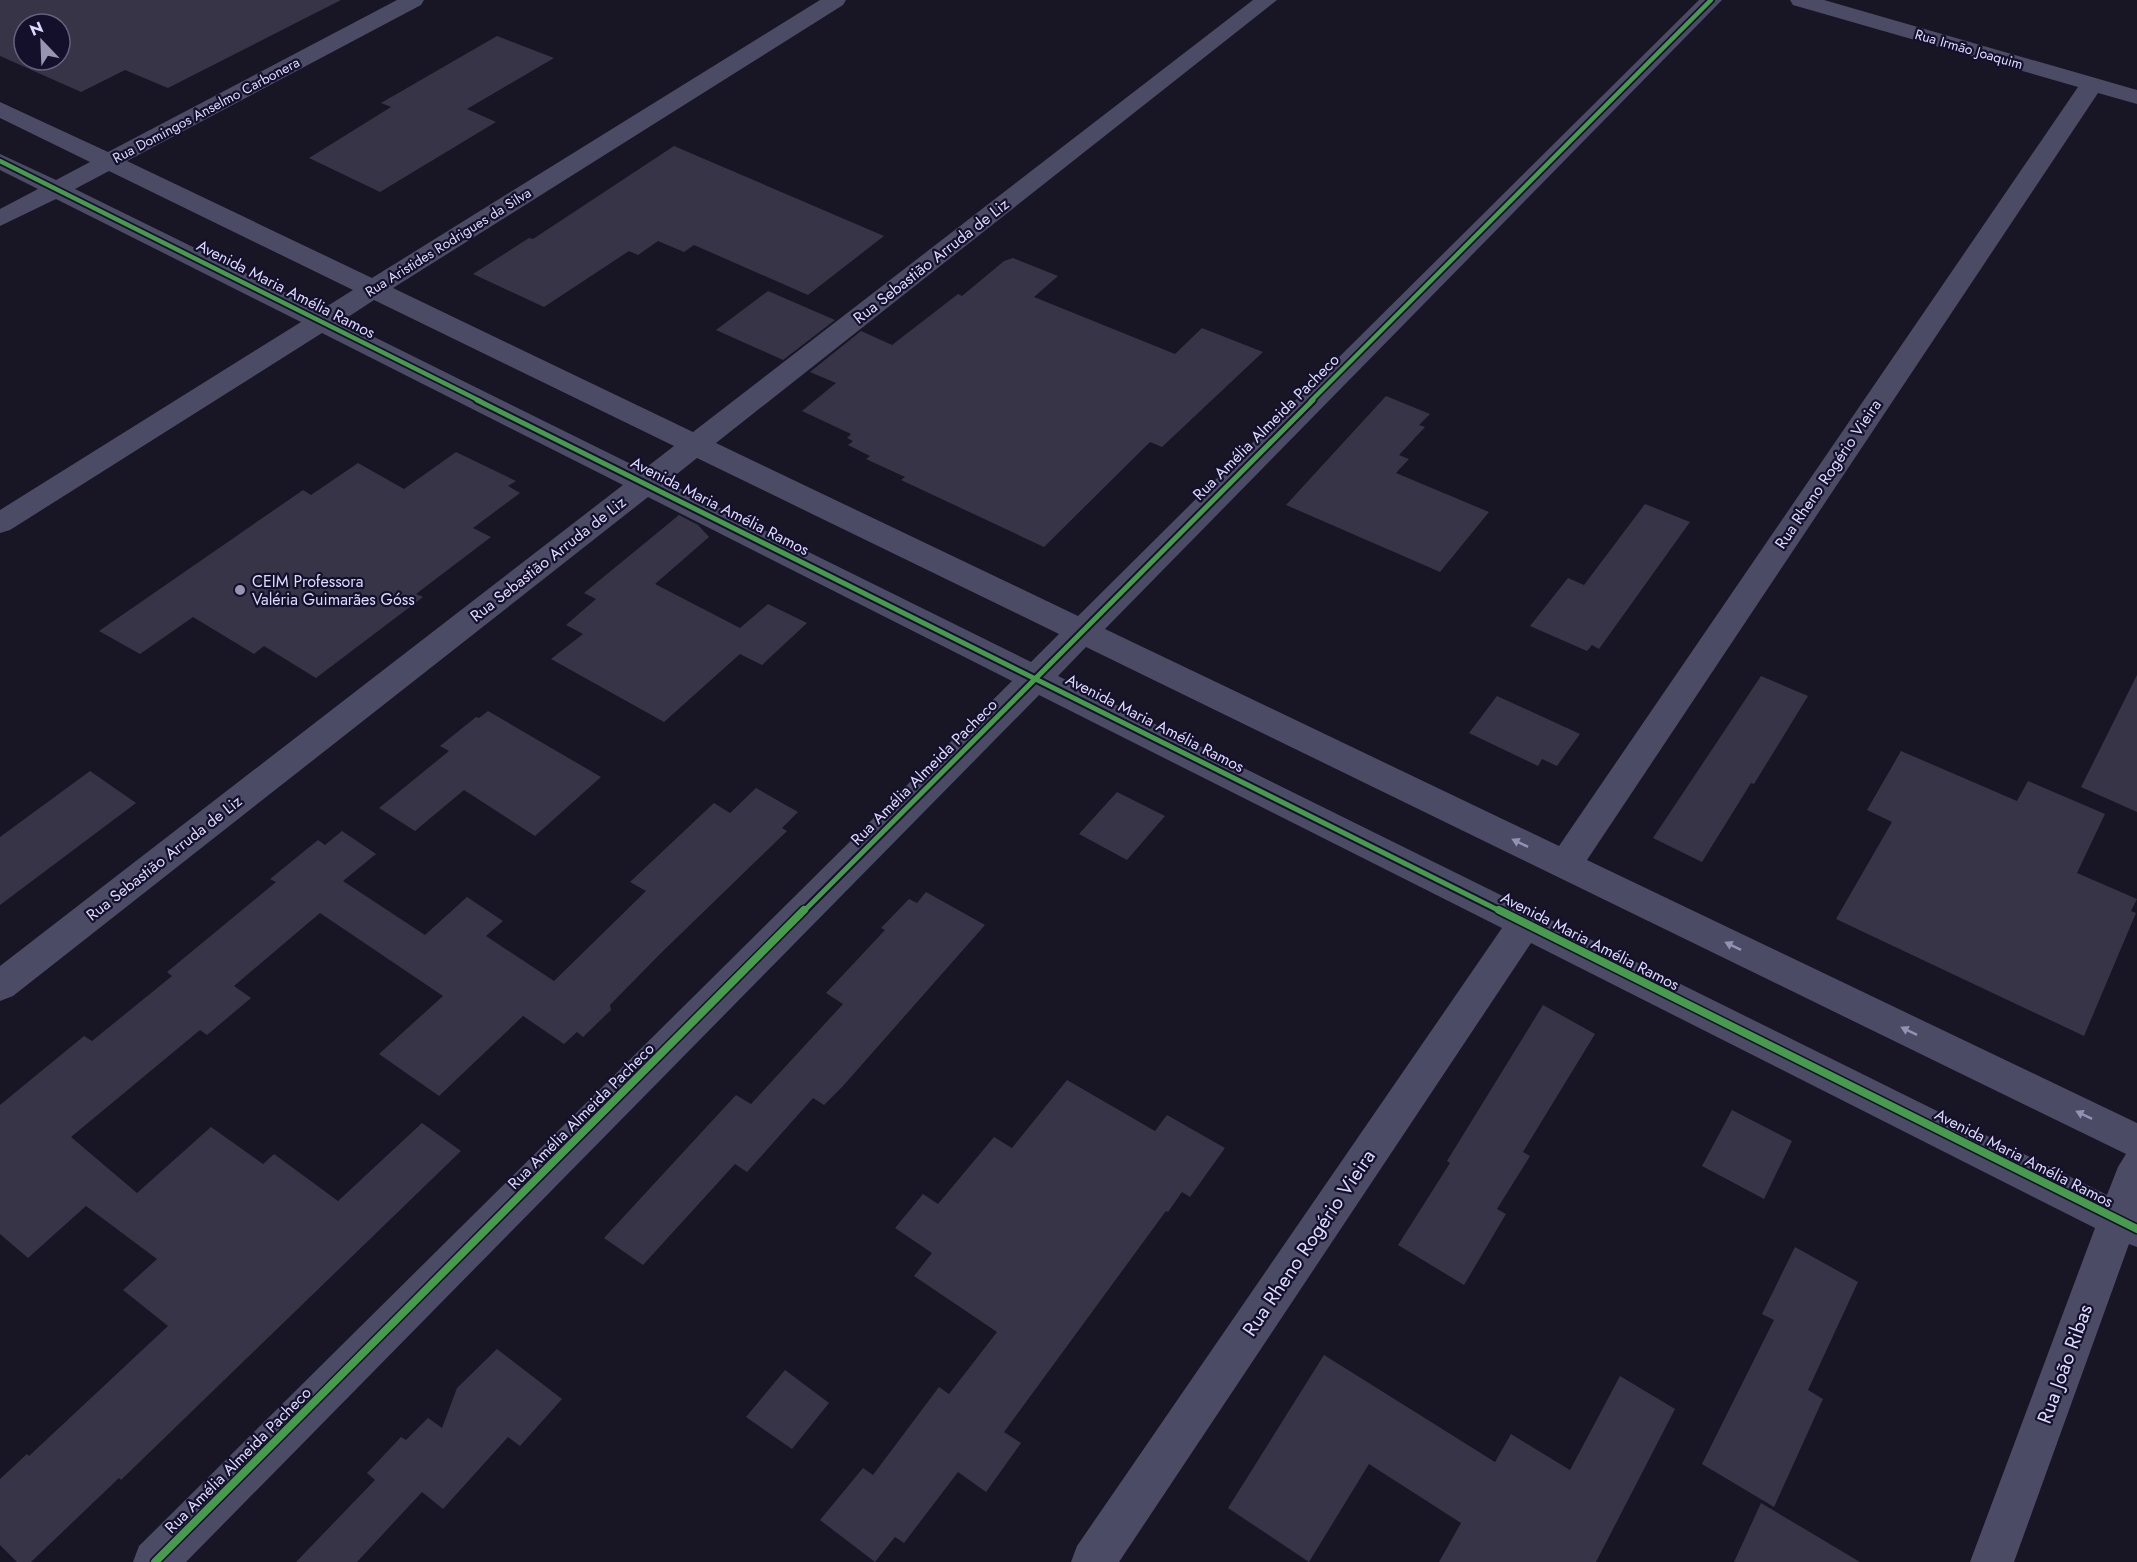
<svg xmlns="http://www.w3.org/2000/svg" width="2137" height="1562" viewBox="0 0 2137 1562" font-family="Jost,sans-serif">
	<style>
		.building { fill: #363446; fill-rule: evenodd }
		.lines { fill: none; stroke-linecap: round; stroke-linejoin: round }
		.street { fill: #4b4b65; fill-rule: evenodd }
		.cycleway-far2-casing { stroke: #14102b; stroke-width: 8 }
		.cycleway-far1-casing { stroke: #14102b; stroke-width: 9 }
		.cycleway-casing { stroke: #14102b; stroke-width: 11 }
		.cycleway-far2 { stroke: #469c4c; stroke-width: 4.5 }
		.cycleway-far1 { stroke: #469c4c; stroke-width: 5 }
		.cycleway { stroke: #469c4c; stroke-width: 8 }
		.oneway { fill: #9492b2 }
		.poi-dot { fill: #9895b3; stroke: #14102b; stroke-width: 2 }
		.labels { text-anchor: middle; dominant-baseline: central; stroke-width: 4.5; stroke-linejoin: round; paint-order: stroke }
		.far-street-label { font-size: 14px; fill: #dddaff; stroke: #14102b }
		.street-label { font-size: 16px; fill: #dddaff; stroke: #14102b }
		.poi-label { font-size: 16px; fill: #dddaff; stroke: #14102b; text-anchor: start }
		.near-street-label { font-size: 20px; fill: #dddaff; stroke: #14102b }
	</style>
	<rect width="100%" height="100%" fill="#181625"/>
	<!-- building -->
	<path class="building" d="M0,0H341L168,88L125,70L81,92L0,56ZM24,24H60V60H24Z
		M497,36L554,58L467,109L496,122L380,192L309,158L391,107L381,103Z
		M674,146L884,236L808,295L694,245L684,252L658,241L638,255L629,251L544,307L473,274L529,238L533,239Z
		M1013,258L1058,276L1034,297L1175,354L1202,328L1263,352L1162,447L1150,442L1044,547L901,480L905,477L866,459L870,456L848,445L853,441L847,438L851,434L802,411L836,383L810,372L861,331L892,345L958,294L962,296L1004,261Z
		M768,291L835,320L783,360L716,330Z
		M1386,396L1430,414L1419,425L1425,427L1399,455L1409,459L1396,473L1489,512L1440,572L1286,505Z
		M456,452L516,481L508,486L520,493L473,528L491,537L416,594L423,597L316,678L264,646L254,654L193,617L140,654L99,631L303,490L311,495L358,463L404,489Z
		M1645,504L1690,522L1599,649L1592,645L1587,651L1530,626L1568,578L1584,585Z
		M679,515L698,525L709,537L655,584L740,628L768,604L807,623L762,665L740,654L664,722L551,659L583,634L566,625L596,599L584,593Z
		M2137,675V812L2081,787Z
		M1761,676L1808,696L1754,784L1751,783L1702,862L1653,838Z
		M1497,696L1580,734L1557,766L1542,759L1538,766L1469,733Z
		M488,711L601,777L535,836L464,790L415,831L379,808L449,751L440,746L476,717L479,718Z
		M1901,751L2017,801L2028,781L2105,814L2077,873L2137,899L2131,911L2136,913L2084,1036L1836,919L1892,822L1867,810Z
		M90,771L136,803L0,905V837Z
		M756,788L798,812L782,828L787,831L661,953L610,1005L611,1010L583,1037L577,1032L564,1044L523,1016L439,1096L379,1054L443,996L320,913L234,986L251,998L207,1035L200,1030L71,1137L137,1193L211,1127L263,1164L274,1154L338,1201L422,1123L461,1151L121,1480L119,1478L31,1562H17L0,1545V1479L27,1454L29,1456L168,1326L123,1290L157,1259L86,1206L28,1258L0,1234V1105L84,1036L92,1041L172,976L167,972L276,882L270,879L318,840L325,845L342,831L376,854L343,881L425,935L467,897L503,921L486,936L554,981L646,891L630,882L714,803L730,813Z
		M1117,792L1165,816L1127,860L1079,834Z
		M926,892L985,925L843,1086L824,1105L813,1098L747,1172L735,1164L643,1265L604,1238L736,1095L751,1104L843,1004L826,993L885,930L881,928L909,899L917,903Z
		M1543,1005L1595,1034L1523,1152L1530,1156L1497,1209L1506,1214L1464,1285L1398,1245L1450,1163L1447,1161Z
		M1067,1080L1155,1131L1167,1115L1225,1148L1190,1197L1182,1192L1168,1212L1166,1211L1004,1432L1021,1443L986,1492L958,1472L904,1543L895,1537L875,1562L820,1520L863,1468L873,1475L939,1387L949,1394L997,1332L914,1276L932,1253L895,1228L923,1194L938,1204L994,1137L1012,1148Z
		M1732,1110L1792,1141L1764,1199L1702,1166Z
		M1795,1247L1858,1282L1808,1390L1823,1399L1774,1507L1702,1464L1774,1320L1762,1314Z
		M497,1349L562,1399L520,1446L508,1437L443,1509L422,1492L357,1562H296L375,1480L367,1473L401,1437L406,1440L428,1418L442,1428L457,1388Z
		M1324,1355L1495,1462L1511,1434L1570,1470L1620,1376L1675,1409L1596,1562H1439L1461,1523L1369,1464L1309,1562L1228,1508Z
		M785,1370L829,1403L792,1449L746,1417Z
		M1761,1503L1860,1562H1734Z"/>
	<g class="lines">
		<!-- street -->
		<path class="street" d="M397,0H424L421,5L127,161L372,278L820,0H846L843,5L393,288L693,432L1253,0H1277L716,443L1078,616L1699,0H1722L1105,629L1559,846L2078,87L1793,5L1790,0H1824L2137,90V104L2098,93L1587,860L2137,1123V1247L2129,1244L2014,1562H1970L2095,1228L1531,943L1119,1562H1071L1077,1546L1502,928L1039,695L186,1562H133L139,1546L1012,681L648,497L13,996L0,1001V966L623,485L322,333L10,530L0,533V510L301,322L56,199L0,226V209L38,189L0,170V154L56,180L90,162L0,118V102L108,152ZM109,171L353,290L321,310L75,189ZM374,300L674,446L643,470L342,321ZM697,458L1059,634L1031,662L667,482ZM1086,647L2126,1154L2118,1167L2107,1195L1058,676Z"/>
		<!-- cycleway-far2 casing -->
		<g class="cycleway-far2-casing">
			<path id="cycleway-far2" d="M0,161L480,401
				M1311,401L1711,0"/>
		</g>
		<!-- cycleway-far1 casing -->
		<g class="cycleway-far1-casing">
			<path id="cycleway-far1" d="M477,400L1502,912
				M803,912L1313,400"/>
		</g>
		<!-- cycleway casing -->
		<g class="cycleway-casing">
			<path id="cycleway" d="M1499,910L2137,1229
				M155,1562L804,910"/>
		</g>
		<!-- cycleway-far2 -->
		<use href="#cycleway-far2" class="cycleway-far2"/>
		<!-- cycleway-far1 -->
		<use href="#cycleway-far1" class="cycleway-far1"/>
		<!-- cycleway -->
		<use href="#cycleway" class="cycleway"/>
	</g>
	<!-- one-way arrows -->
	<defs><path id="oneway-solid" d="M-6-.8H1V-3.2L6.5 0L1 3.2V.8H-6Z" transform="scale(1.5)"/></defs>
	<g class="oneway">
		<use href="#oneway-solid" transform="translate(1520 843) rotate(-154)"/>
		<use href="#oneway-solid" transform="translate(1733 946) rotate(-154)"/>
		<use href="#oneway-solid" transform="translate(1909 1031) rotate(-154)"/>
		<use href="#oneway-solid" transform="translate(2084 1115) rotate(-154)"/>
	</g>
	<!-- markers -->
	<circle class="poi-dot" cx="240" cy="590" r="6"/>
	<g class="labels">
		<!-- far-street labels -->
		<g class="far-street-label">
			<text transform="translate(1969 49) rotate(16)">Rua Irmão Joaquim</text>
			<text transform="translate(206 110) rotate(-28)">Rua Domingos Anselmo Carbonera</text>
			<text transform="translate(448 242) rotate(-32)">Rua Aristides Rodrigues da Silva</text>
		</g>
		<!-- street labels -->
		<g class="street-label">
			<text transform="translate(931 261) rotate(-38)">Rua Sebastião Arruda de Liz</text>
			<text transform="translate(286 289) rotate(27)">Avenida Maria Amélia Ramos</text>
			<text transform="translate(1266 427) rotate(-45)">Rua Amélia Almeida Pacheco</text>
			<text transform="translate(1828 474) rotate(-56)">Rua Rheno Rogério Vieira</text>
			<text transform="translate(720 506) rotate(27)">Avenida Maria Amélia Ramos</text>
			<text transform="translate(548 559) rotate(-38)">Rua Sebastião Arruda de Liz</text>
			<text transform="translate(1155 723) rotate(27)">Avenida Maria Amélia Ramos</text>
			<text transform="translate(924 772) rotate(-45)">Rua Amélia Almeida Pacheco</text>
			<text transform="translate(164 858) rotate(-38)">Rua Sebastião Arruda de Liz</text>
			<text transform="translate(1590 941) rotate(27)">Avenida Maria Amélia Ramos</text>
			<text transform="translate(581 1116) rotate(-45)">Rua Amélia Almeida Pacheco</text>
			<text transform="translate(2024 1158) rotate(27)">Avenida Maria Amélia Ramos</text>
			<text transform="translate(238 1460) rotate(-45)">Rua Amélia Almeida Pacheco</text>
		</g>
		<!-- poi labels -->
		<g class="poi-label">
			<text x="252" y="581">CEIM Professora<tspan x="252" dy="18">Valéria Guimarães Góss</tspan></text>
		</g>
		<!-- near-street labels -->
		<g class="near-street-label">
			<text transform="translate(1309 1243) rotate(-56)">Rua Rheno Rogério Vieira</text>
			<text transform="translate(2065 1364) rotate(-70)">Rua João Ribas</text>
		</g>
	</g>
	<!-- north arrow -->
	<g transform="translate(42 42) rotate(337)"><circle r="28" fill="#14102b" stroke="#646180" stroke-width="1.5"/>
	<path d="M0-4.5L10 22L0 15L-10 22Z" fill="#9895b3"/>
	<text y="-9" font-size="16" font-weight="bold" text-anchor="middle" fill="#dddaff">N</text>
	</g>
</svg>
